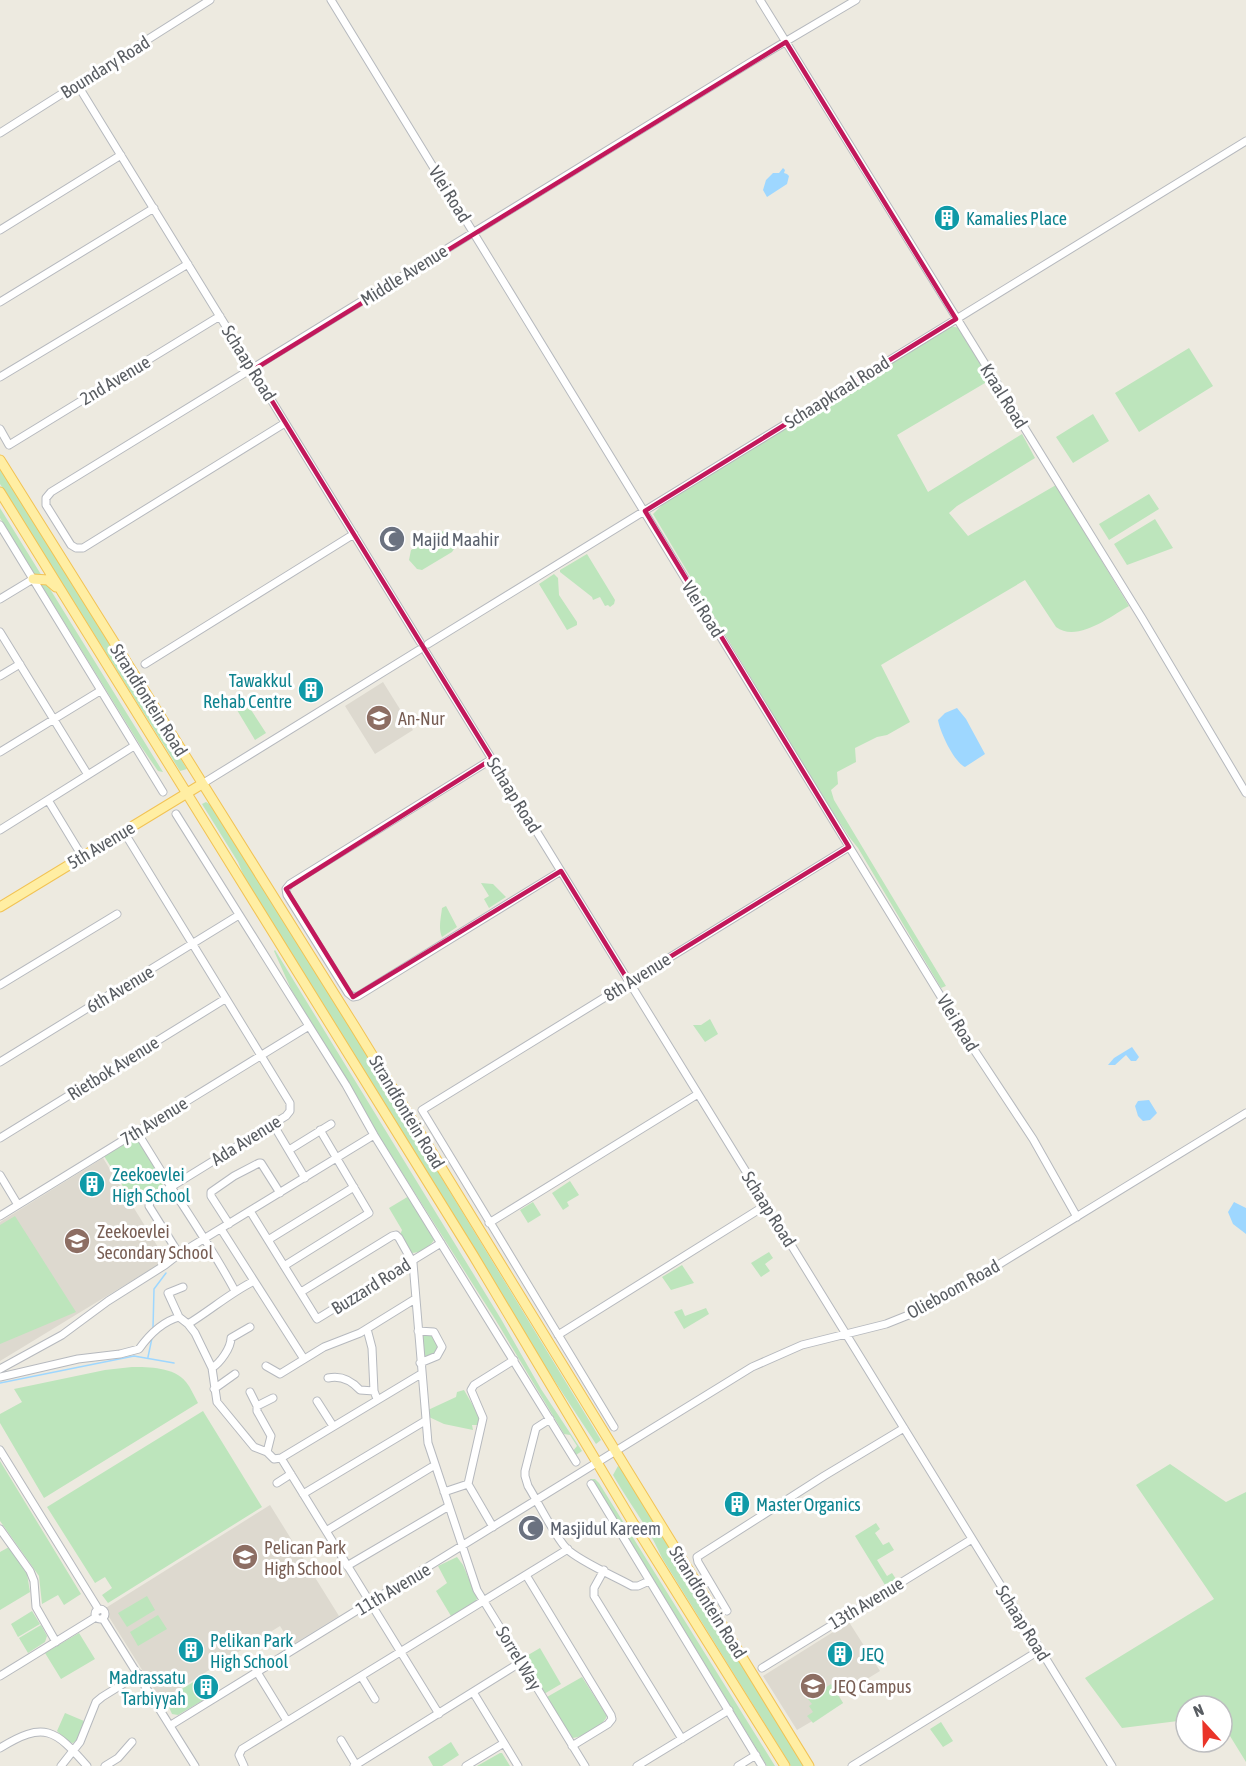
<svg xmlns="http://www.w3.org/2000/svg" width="1246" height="1766" viewBox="0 0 1246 1766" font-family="'Asap Condensed',sans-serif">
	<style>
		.education { fill: #ddd9cf }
		.green { fill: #bde5bc }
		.water { fill: #9ed7ff }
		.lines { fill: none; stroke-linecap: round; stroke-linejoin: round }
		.stream { stroke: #9ed7ff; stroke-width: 1.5 }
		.minor-casing { stroke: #b6b9be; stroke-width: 9 }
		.major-casing { stroke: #f2c354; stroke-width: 11 }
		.minor { stroke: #fff; stroke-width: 7 }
		.major { stroke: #ffeea3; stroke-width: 9 }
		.marked { fill: none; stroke: #c2185b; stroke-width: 4.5; stroke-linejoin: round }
		.labels { text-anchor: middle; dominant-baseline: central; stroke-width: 6; stroke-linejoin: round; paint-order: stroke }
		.street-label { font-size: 18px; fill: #595d62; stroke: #fff }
		.culture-label { font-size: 18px; fill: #0d838f; stroke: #fff; text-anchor: start }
		.worship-label { font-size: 18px; fill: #5b616d; stroke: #fff; text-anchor: start }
		.education-label { font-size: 18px; fill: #785e54; stroke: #fff; text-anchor: start }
	</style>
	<rect width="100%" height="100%" fill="#edeae0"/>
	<!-- education -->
	<path class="education" d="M383,682L413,730L375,754L345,706Z
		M103,1158L166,1260L0,1361V1222Z
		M270,1505L339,1616L292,1645L280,1626L161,1700L104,1609Z
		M849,1622L880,1671L839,1696L843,1703L797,1730L763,1676Z"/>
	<!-- green -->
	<path class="green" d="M951,326L959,328L990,380L897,435L928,492L1022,434L1035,458L957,506L949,513L968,536L1056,485L1129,606C1111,616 1077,643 1056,627L1025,580L881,665L910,722L887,735L877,737L855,748L856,762L837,772L838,784L831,790L834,800L946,986L941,988L858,848L850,838L815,785L653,514L663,504Z
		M1189,348L1213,386L1139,432L1115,393Z
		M1093,414L1109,441L1073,463L1056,437Z
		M0,468L187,769L180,771L0,484Z
		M1149,494L1159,509L1109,540L1099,524Z
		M0,508L163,772L158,771L140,745L0,518Z
		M1155,519L1173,548L1127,565L1114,544Z
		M443,531C449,535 453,541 454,549L452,552L422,570L417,569L409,560L411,550Z
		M587,554L615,600L614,604L610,607L608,605L605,606L600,597L593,600L592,597L560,572V570Z
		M554,574L558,578L559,595L577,622V625L567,630L539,584Z
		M244,699L266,733L255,740L234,705Z
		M206,802L211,805L348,1024L601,1440L596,1444L535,1351L247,884L238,862L202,804Z
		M481,883L493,884L506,897L489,908L484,899L489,896Z
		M446,906L457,927L442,937C438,928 441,918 442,908Z
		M275,950L501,1319L541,1389L582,1451L576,1455L573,1451L577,1446L570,1435L564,1434L495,1319L373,1127L291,989L274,951Z
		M710,1019L718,1034L705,1042L693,1025H701Z
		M131,1140H139L163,1180L162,1188L148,1197L141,1190L129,1196L104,1156Z
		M570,1181L579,1195L567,1202L569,1206L563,1210L552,1193Z
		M409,1196L434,1240C430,1247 420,1253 411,1253L400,1235L402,1230L389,1208Z
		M533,1202L541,1215L528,1223L520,1210Z
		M15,1216L76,1312L0,1344V1225Z
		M769,1252L773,1258L765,1264L770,1271L761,1277L751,1263Z
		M682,1265L694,1283L671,1290L662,1277Z
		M706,1308L709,1314L684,1329L674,1312L682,1309L685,1316Z
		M425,1334L434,1336L439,1347L438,1351L427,1357L424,1355L422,1337Z
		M132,1367C149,1367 174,1367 186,1382C191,1388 194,1396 198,1403L44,1498L0,1423V1414L22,1402L14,1389L105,1370Z
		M464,1390L479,1416V1425H472L473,1430L444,1424L429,1417L428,1410L456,1397L457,1392Z
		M203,1411L262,1507L108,1603L102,1595L112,1588L105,1577L95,1583L47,1507Z
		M0,1461L81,1594L64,1605L58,1595L42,1604L39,1576L0,1521Z
		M1170,1464L1226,1502L1246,1492V1762L1222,1723V1706H1186V1720L1122,1728L1085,1678L1214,1599L1136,1485Z
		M618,1466L621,1468L804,1766H791L662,1558C649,1528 629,1503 613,1475Z
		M590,1479H595L599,1483L775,1766H767L635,1549Z
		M876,1523L880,1529L875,1533L883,1545L889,1542L894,1550L877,1560L887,1576L892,1573L896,1579L885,1585L855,1536Z
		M9,1547L27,1574L30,1592L0,1610V1552Z
		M457,1557L463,1565L477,1598L476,1602L451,1616L436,1591L447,1583L438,1566Z
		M147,1596L155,1610L127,1627L118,1613Z
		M32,1611L40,1624L18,1637L11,1624Z
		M158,1615L167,1629L138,1646L130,1632Z
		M41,1625L47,1636L45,1642L28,1653L19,1638Z
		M79,1633L95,1659L61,1679L45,1653Z
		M540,1648L561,1684L544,1694L523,1658Z
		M582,1677L607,1716C603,1726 584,1737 572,1738L547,1697Z
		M195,1681L205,1699L178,1715L172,1714L165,1699Z
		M831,1684L843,1703L813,1723L807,1716L813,1712L809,1706L812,1704L808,1699Z
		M65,1713L84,1721L77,1740L73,1743L68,1742L57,1731Z
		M941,1722L953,1741L943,1747L930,1729Z
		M451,1742L459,1755L442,1766H433L428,1757Z
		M500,1753H502L510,1766H477Z"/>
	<!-- water -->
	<path class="water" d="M783,168L785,170L784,173L787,174L789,176L787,184L767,197L763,190L766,180L773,173H779Z
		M957,708L966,719L985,754L965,767C954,762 940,732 938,720L945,713Z
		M1132,1047L1139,1057L1136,1061H1131L1126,1055L1115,1065H1108L1114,1058Z
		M1149,1100L1157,1113L1150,1120L1143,1121L1138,1116L1135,1106L1138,1101Z
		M1234,1202L1246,1208V1234L1233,1224L1228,1212Z"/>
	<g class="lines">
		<!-- stream -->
		<path class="stream" d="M153,1328L154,1289L166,1273
			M148,1357L152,1338
			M0,1383L134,1356L174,1363"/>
		<!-- minor casing -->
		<g class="minor-casing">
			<path id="minor" d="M331,0L965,1036L1033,1139L1077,1217
				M760,0L1142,618L1246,793
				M77,84L420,642
				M0,133L210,0
				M0,230L121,155
				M0,302L154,208
				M0,377L188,264
				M285,423L83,548H76L71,545L46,505V498L51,492L751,62L856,0
				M0,429L9,445L220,316
				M0,525L163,792
				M0,599L33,579
				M0,632L88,775
				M428,644L1246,141
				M426,652L1112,1766
				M145,664L354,534
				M0,676L20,664
				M0,752L100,691
				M492,759L290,884L286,889L287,895L348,993L353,997L358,996L561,871
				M202,784L419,650
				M48,800L82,856
				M176,814L346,1085L374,1135L576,1462
				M0,830L134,746
				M124,832L290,1103V1111L286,1116L171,1187L137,1132
				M0,985L117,914
				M0,1062L239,915
				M273,1124L305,1178
				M0,1138L225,999
				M289,1150L331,1124
				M0,1175L18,1205
				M250,1211L317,1319L441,1243
				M0,1216L309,1026
				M489,1223L698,1094
				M229,1224L211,1196V1192L234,1176L259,1163H261L280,1193
				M221,1229L304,1359
				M268,1240L354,1187
				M179,1254L149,1206L151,1200L171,1187C193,1221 216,1255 235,1291
				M284,1266L369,1213L320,1130
				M301,1292L392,1236L396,1235L399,1238L413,1263L428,1443L477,1590L585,1766
				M179,1317L168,1293L183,1287
				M188,1324C211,1310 230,1293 254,1281
				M367,1329L372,1348L374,1391L377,1399
				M418,1331L434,1332L442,1347L437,1356L420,1363
				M558,1335L766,1205
				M266,1366L280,1374L324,1347L360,1333L415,1299
				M212,1368C220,1363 231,1348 231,1338L250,1327
				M0,1369L62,1335L108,1301L165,1265L179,1254L374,1135
				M0,1377L78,1359L120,1354L139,1349C149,1335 161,1322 179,1317L188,1324L195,1333L212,1368L217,1402L254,1447L267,1452L274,1459L281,1458
				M328,1378C341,1375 351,1380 360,1390L374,1391
				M214,1389L235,1374
				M250,1392L257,1406V1411L271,1436L267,1452
				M317,1401L333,1426
				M257,1406L273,1398
				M550,1419L536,1428L525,1471V1476L528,1486C538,1502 555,1537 567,1549C579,1561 616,1577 632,1586H638L649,1581
				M614,1427L422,1110L849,847
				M0,1450L99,1610
				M281,1458L439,1714
				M281,1458L421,1374
				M277,1483L291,1474
				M591,1484L762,1766
				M444,1492L468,1484
				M303,1494L425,1421
				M493,1527L468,1484L483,1418L471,1390L474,1385L514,1360
				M0,1529L30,1571L34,1581L36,1607L56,1642
				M326,1531L435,1465
				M347,1566L449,1506
				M604,1570L594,1588V1596L682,1739
				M526,1575L611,1715L612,1719L608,1724L572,1746
				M95 1614a5 5 0 1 1 10 0a5 5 0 1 1-10 0Z
				M727,1611L698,1562L697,1557L824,1476L904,1428
				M103,1619L195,1766
				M762,1668L972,1539
				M257,1672L287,1721
				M0,1676L96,1617
				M361,1676L375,1699
				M473,1692L518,1766
				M171,1725L752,1367L802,1345L886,1324L931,1306L1246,1113
				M341,1740L356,1765
				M0,1748C44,1721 55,1729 87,1766
				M61,1766L80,1742L96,1702L102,1697L139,1674
				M105,1766L118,1758L132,1742
				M244,1766L239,1755L242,1749L247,1746L568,1549
				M354,1766L521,1662
				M466,1766L504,1743
				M637,1766L729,1710
				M738,1766L756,1755
				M852,1766L1040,1650"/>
		</g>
		<!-- major casing -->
		<g class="major-casing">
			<path id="major" d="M0,460L355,1027L809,1766
				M0,492L473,1255L632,1521L785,1766
				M33,579L48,580L56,587
				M0,907L202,784"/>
		</g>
		<!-- minor -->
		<use href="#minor" class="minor"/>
		<!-- major -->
		<use href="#major" class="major"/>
	</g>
	<!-- marked area -->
	<path class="marked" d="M786,42L956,319L645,511L849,847L629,982L561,871L353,997L286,889L492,759L253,370Z"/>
	<!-- icons -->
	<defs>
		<g id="building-disc" transform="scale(1.35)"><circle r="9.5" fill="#0f9aa8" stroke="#fff"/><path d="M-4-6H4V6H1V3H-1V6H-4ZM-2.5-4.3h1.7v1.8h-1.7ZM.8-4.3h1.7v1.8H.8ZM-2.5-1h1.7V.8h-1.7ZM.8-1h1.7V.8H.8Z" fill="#fff"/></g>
		<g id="mosque-disc" transform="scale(1.35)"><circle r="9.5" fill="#6b7280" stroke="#fff"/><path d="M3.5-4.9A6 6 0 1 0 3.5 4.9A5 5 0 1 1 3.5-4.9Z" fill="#fff"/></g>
		<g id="school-disc" transform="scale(1.35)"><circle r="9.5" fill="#8d6e63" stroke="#fff"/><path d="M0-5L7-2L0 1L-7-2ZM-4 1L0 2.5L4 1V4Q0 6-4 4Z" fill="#fff"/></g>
	</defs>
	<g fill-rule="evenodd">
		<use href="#building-disc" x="947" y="218"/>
		<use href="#mosque-disc" x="392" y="539"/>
		<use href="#building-disc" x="311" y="690"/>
		<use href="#school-disc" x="379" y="718"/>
		<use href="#building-disc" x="92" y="1184"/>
		<use href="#school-disc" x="77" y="1241"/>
		<use href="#building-disc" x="737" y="1504"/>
		<use href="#mosque-disc" x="531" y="1528"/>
		<use href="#school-disc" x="245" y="1557"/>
		<use href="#building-disc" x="191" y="1650"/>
		<use href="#building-disc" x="840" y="1654"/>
		<use href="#school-disc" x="813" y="1686"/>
		<use href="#building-disc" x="206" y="1687"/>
	</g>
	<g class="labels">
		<!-- street labels -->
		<g class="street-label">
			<text transform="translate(105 67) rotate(-32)">Boundary Road</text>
			<text transform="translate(450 194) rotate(58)">Vlei Road</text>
			<text transform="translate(404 275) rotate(-32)">Middle Avenue</text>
			<text transform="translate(249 363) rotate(58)">Schaap Road</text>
			<text transform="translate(115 380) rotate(-31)">2nd Avenue</text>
			<text transform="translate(837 392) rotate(-32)">Schaapkraal Road</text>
			<text transform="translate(1004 396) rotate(58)">Kraal Road</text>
			<text transform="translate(703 609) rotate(58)">Vlei Road</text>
			<text transform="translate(149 700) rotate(58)">Strandfontein Road</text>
			<text transform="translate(514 795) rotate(58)">Schaap Road</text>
			<text transform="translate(101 845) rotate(-31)">5th Avenue</text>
			<text transform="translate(637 977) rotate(-32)">8th Avenue</text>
			<text transform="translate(120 989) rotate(-31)">6th Avenue</text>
			<text transform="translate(958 1023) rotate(59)">Vlei Road</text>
			<text transform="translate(113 1068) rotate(-32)">Rietbok Avenue</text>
			<text transform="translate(407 1112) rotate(59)">Strandfontein Road</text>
			<text transform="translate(154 1121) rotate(-32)">7th Avenue</text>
			<text transform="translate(246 1140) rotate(-32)">Ada Avenue</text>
			<text transform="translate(769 1209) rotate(58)">Schaap Road</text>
			<text transform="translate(371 1286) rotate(-32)">Buzzard Road</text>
			<text transform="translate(953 1289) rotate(-29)">Olieboom Road</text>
			<text transform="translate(393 1589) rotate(-31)">11th Avenue</text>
			<text transform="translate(708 1602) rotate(58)">Strandfontein Road</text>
			<text transform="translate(866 1603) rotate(-31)">13th Avenue</text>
			<text transform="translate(1023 1623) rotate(58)">Schaap Road</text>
			<text transform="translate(519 1658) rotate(59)">Sorrel Way</text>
		</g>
		<!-- culture labels -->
		<g class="culture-label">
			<text x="966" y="218">Kamalies Place</text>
			<text x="292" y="680" text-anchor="end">Tawakkul<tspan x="292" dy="21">Rehab Centre</tspan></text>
			<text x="112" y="1174">Zeekoevlei<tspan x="112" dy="21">High School</tspan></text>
			<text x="756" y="1504">Master Organics</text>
			<text x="210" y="1640">Pelikan Park<tspan x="210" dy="21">High School</tspan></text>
			<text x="860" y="1654">JEQ</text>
			<text x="186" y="1677" text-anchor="end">Madrassatu<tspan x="186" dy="21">Tarbiyyah</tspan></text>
		</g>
		<!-- worship labels -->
		<g class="worship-label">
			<text x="412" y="539">Majid Maahir</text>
			<text x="550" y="1528">Masjidul Kareem</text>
		</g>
		<!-- education labels -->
		<g class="education-label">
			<text x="398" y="718">An-Nur</text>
			<text x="97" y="1231">Zeekoevlei<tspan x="97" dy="21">Secondary School</tspan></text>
			<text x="264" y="1547">Pelican Park<tspan x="264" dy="21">High School</tspan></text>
			<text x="832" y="1686">JEQ Campus</text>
		</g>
	</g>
	<!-- north arrow -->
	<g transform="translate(1204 1724) rotate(338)"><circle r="28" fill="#ffffff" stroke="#bdbec0" stroke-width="1.5"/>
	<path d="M0-4.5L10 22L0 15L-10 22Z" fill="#ea3429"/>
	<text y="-9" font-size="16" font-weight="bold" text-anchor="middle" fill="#595d62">N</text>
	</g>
</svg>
